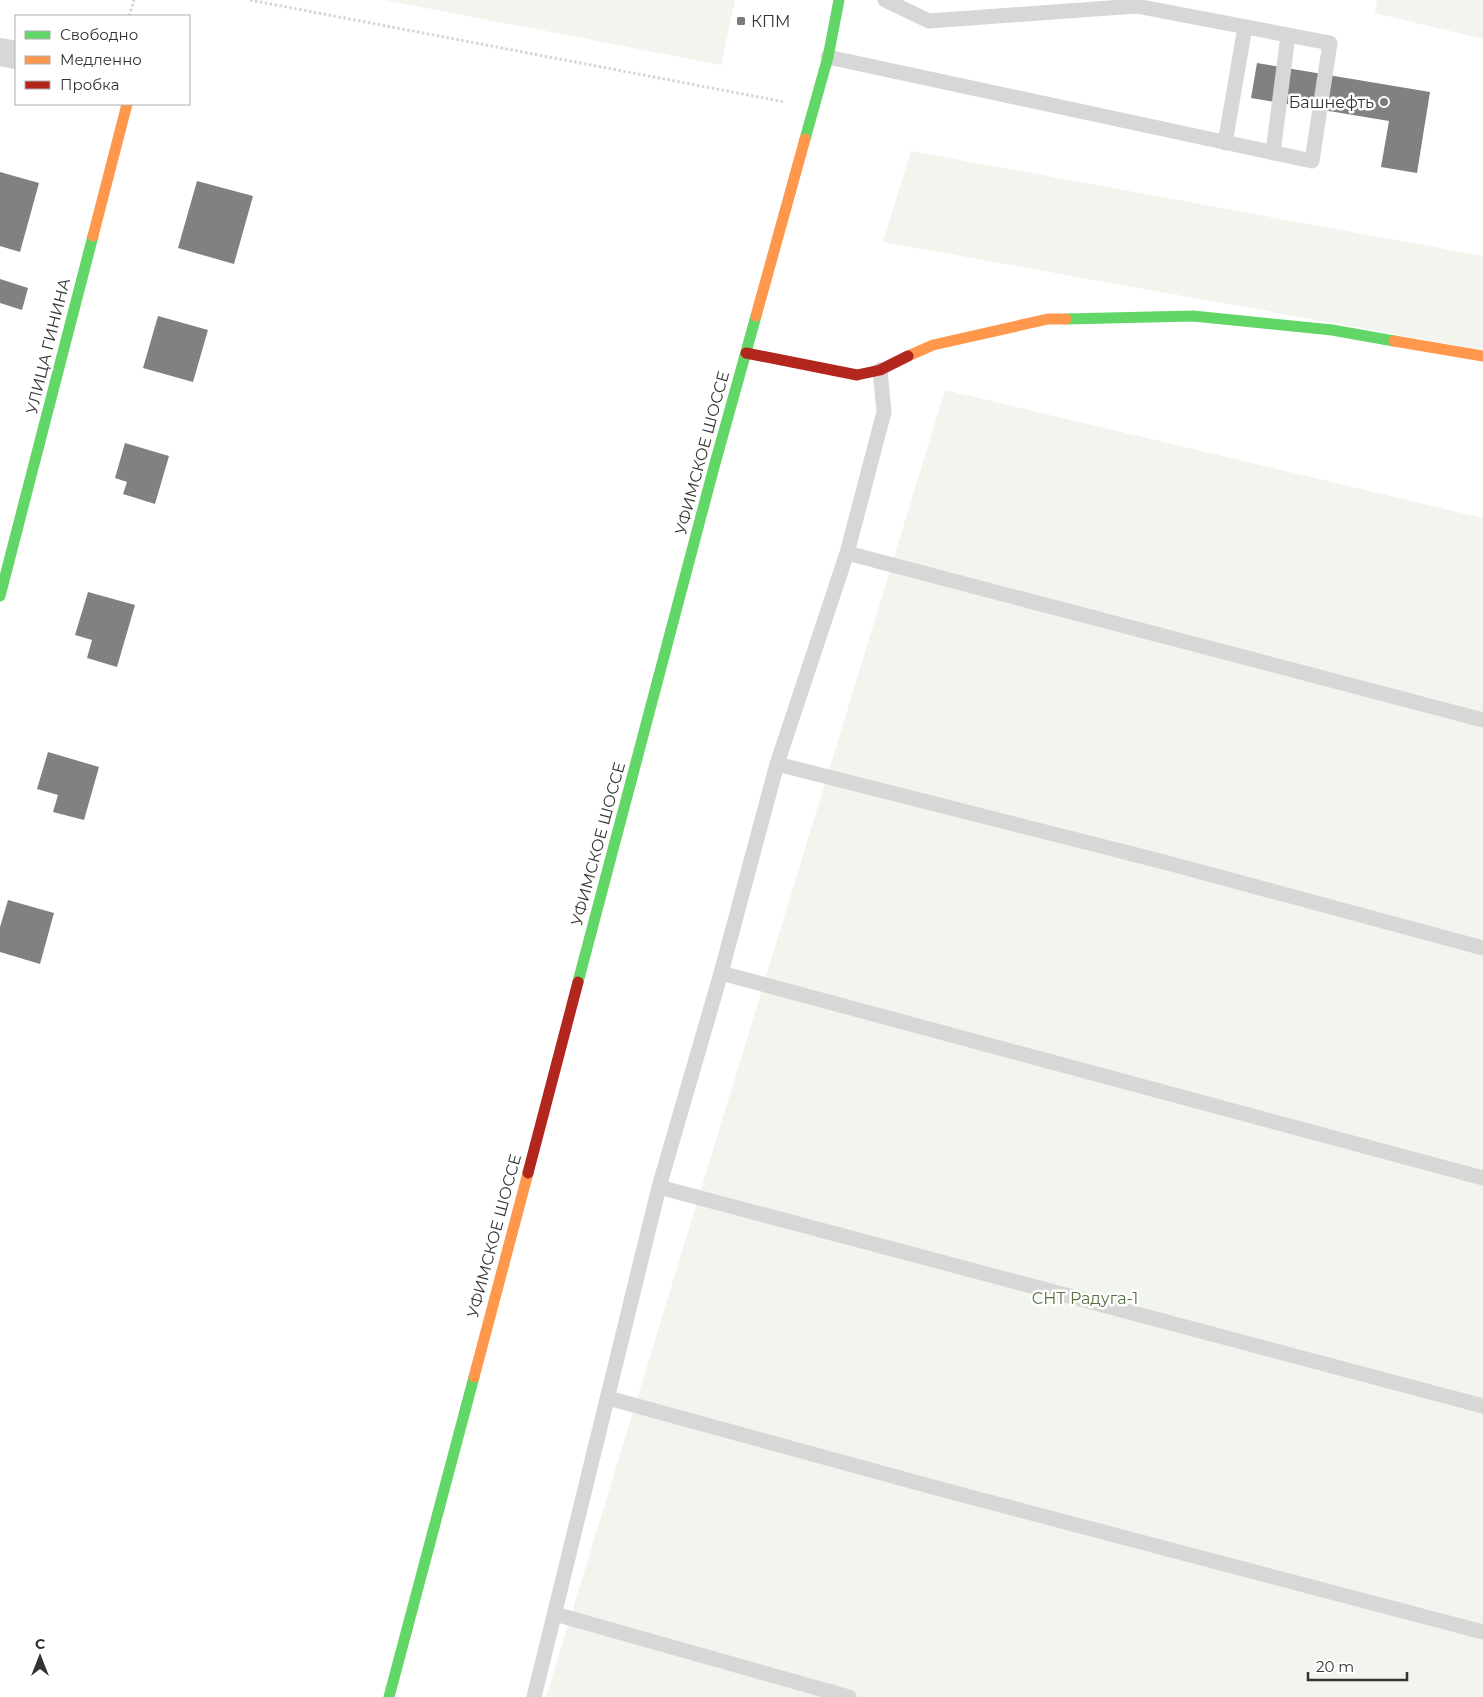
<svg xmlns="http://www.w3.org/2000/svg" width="1483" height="1697" viewBox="0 0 1483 1697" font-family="Montserrat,sans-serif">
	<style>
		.green { fill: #f1f5ed }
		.building { fill: #818181 }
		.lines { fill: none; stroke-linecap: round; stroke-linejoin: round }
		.path { stroke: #d6d6d6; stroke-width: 3; stroke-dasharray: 2.5 2.5; stroke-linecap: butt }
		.lane { stroke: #d7d7d7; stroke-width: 15 }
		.street { stroke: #d7d7d7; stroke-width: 28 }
		.fast { stroke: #63d668; stroke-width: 11 }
		.slow { stroke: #ff974d; stroke-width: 11 }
		.jam { stroke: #b3261e; stroke-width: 11 }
		.poi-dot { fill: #7a7a7a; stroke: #fff; stroke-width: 2 }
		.labels { text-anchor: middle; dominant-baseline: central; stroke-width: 5; stroke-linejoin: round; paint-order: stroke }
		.poi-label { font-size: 16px; fill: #333; stroke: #fff; text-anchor: start }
		.street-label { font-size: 16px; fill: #333; stroke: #fff }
		.park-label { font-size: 16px; fill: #56703f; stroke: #fff }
	</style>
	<rect width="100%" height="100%" fill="#fff"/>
	<!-- green -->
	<path class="green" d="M385,0H735L721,65Z
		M1377,0H1483V39L1375,13Z
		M911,151L1483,256V350L883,242Z
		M945,390L1483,518V1697H546Z"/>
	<!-- building -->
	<path class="building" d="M1257,63L1430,92L1417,173L1381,167L1389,121L1251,98Z
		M0,172L39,183L20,252L0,246Z
		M197,181L253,196L234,264L178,248Z
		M0,279L28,288L22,310L0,303Z
		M158,316L208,330L193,382L143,368Z
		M125,443L169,456L155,504L123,494L127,482L115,478Z
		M88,592L135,605L117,667L87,658L92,640L75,635Z
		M48,752L99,767L84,820L53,812L58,795L37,789Z
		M8,900L54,913L40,964L0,952V927Z"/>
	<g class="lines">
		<!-- path -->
		<path class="path" d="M250,0L785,102
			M129,16L134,0"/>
		<!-- lane -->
		<path class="lane" d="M828,57L1312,161L1330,43L1136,6L929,21L885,0
			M1225,143L1245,27
			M1273,153L1288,35
			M847,553L1483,720
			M777,764L1164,862L1483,948
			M721,973L1483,1178
			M659,1187L1483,1406
			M608,1398L955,1493L1483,1632
			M555,1614L849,1697
			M534,1697L659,1187L721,973L777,764L847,553L884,412L880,370"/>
		<!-- street -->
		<path class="street" d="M0,52L16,55"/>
		<!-- fast -->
		<path class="fast" d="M805,139L828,57L839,0
			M1066,319L1193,316L1332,330L1394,341
			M0,596L93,236
			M578,982L714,467L756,316
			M389,1697L474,1377"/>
		<!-- slow -->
		<path class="slow" d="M93,236L127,104
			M756,316L805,139
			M1394,341L1483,356
			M908,356L933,345L1048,319H1066
			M474,1377L528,1173"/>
		<!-- jam -->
		<path class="jam" d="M746,353L857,375L880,370L908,356
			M528,1173L578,982"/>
	</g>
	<!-- markers -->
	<g class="poi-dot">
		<rect x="736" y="16" width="10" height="10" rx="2.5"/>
		<circle cx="1384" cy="102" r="5"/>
	</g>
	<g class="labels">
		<!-- poi labels -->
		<g class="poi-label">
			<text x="751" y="21">КПМ</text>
			<text x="1374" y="102" text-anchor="end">Башнефть</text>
		</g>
		<!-- street labels -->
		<g class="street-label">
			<text transform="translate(48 346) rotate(-76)">УЛИЦА ГИНИНА</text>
			<text transform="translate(702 453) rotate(-75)">УФИМСКОЕ ШОССЕ</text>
			<text transform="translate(598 844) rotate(-75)">УФИМСКОЕ ШОССЕ</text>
			<text transform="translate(494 1236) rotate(-75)">УФИМСКОЕ ШОССЕ</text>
		</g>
		<!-- park labels -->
		<g class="park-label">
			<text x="1085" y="1298">СНТ Радуга-1</text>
		</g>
	</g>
	<!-- legend -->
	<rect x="15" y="15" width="175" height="90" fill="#ffffff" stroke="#adadad"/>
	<rect x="25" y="31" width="25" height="8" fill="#63d668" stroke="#adadad"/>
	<text x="60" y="40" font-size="15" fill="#333333">Свободно</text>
	<rect x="25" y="56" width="25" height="8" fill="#ff974d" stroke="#adadad"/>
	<text x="60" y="65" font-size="15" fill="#333333">Медленно</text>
	<rect x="25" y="81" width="25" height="8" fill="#b3261e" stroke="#adadad"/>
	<text x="60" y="90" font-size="15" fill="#333333">Пробка</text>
	<!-- north arrow -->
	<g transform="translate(40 1657)" stroke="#ffffff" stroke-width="4" paint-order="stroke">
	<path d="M0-4L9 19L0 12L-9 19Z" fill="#333333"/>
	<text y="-8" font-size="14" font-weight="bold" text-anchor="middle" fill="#333333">С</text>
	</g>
	<!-- scale -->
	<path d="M1308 1672v8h99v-8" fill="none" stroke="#333333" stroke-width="2.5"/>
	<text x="1316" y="1672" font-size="15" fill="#333333" stroke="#ffffff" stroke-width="4" paint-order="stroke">20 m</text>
</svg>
